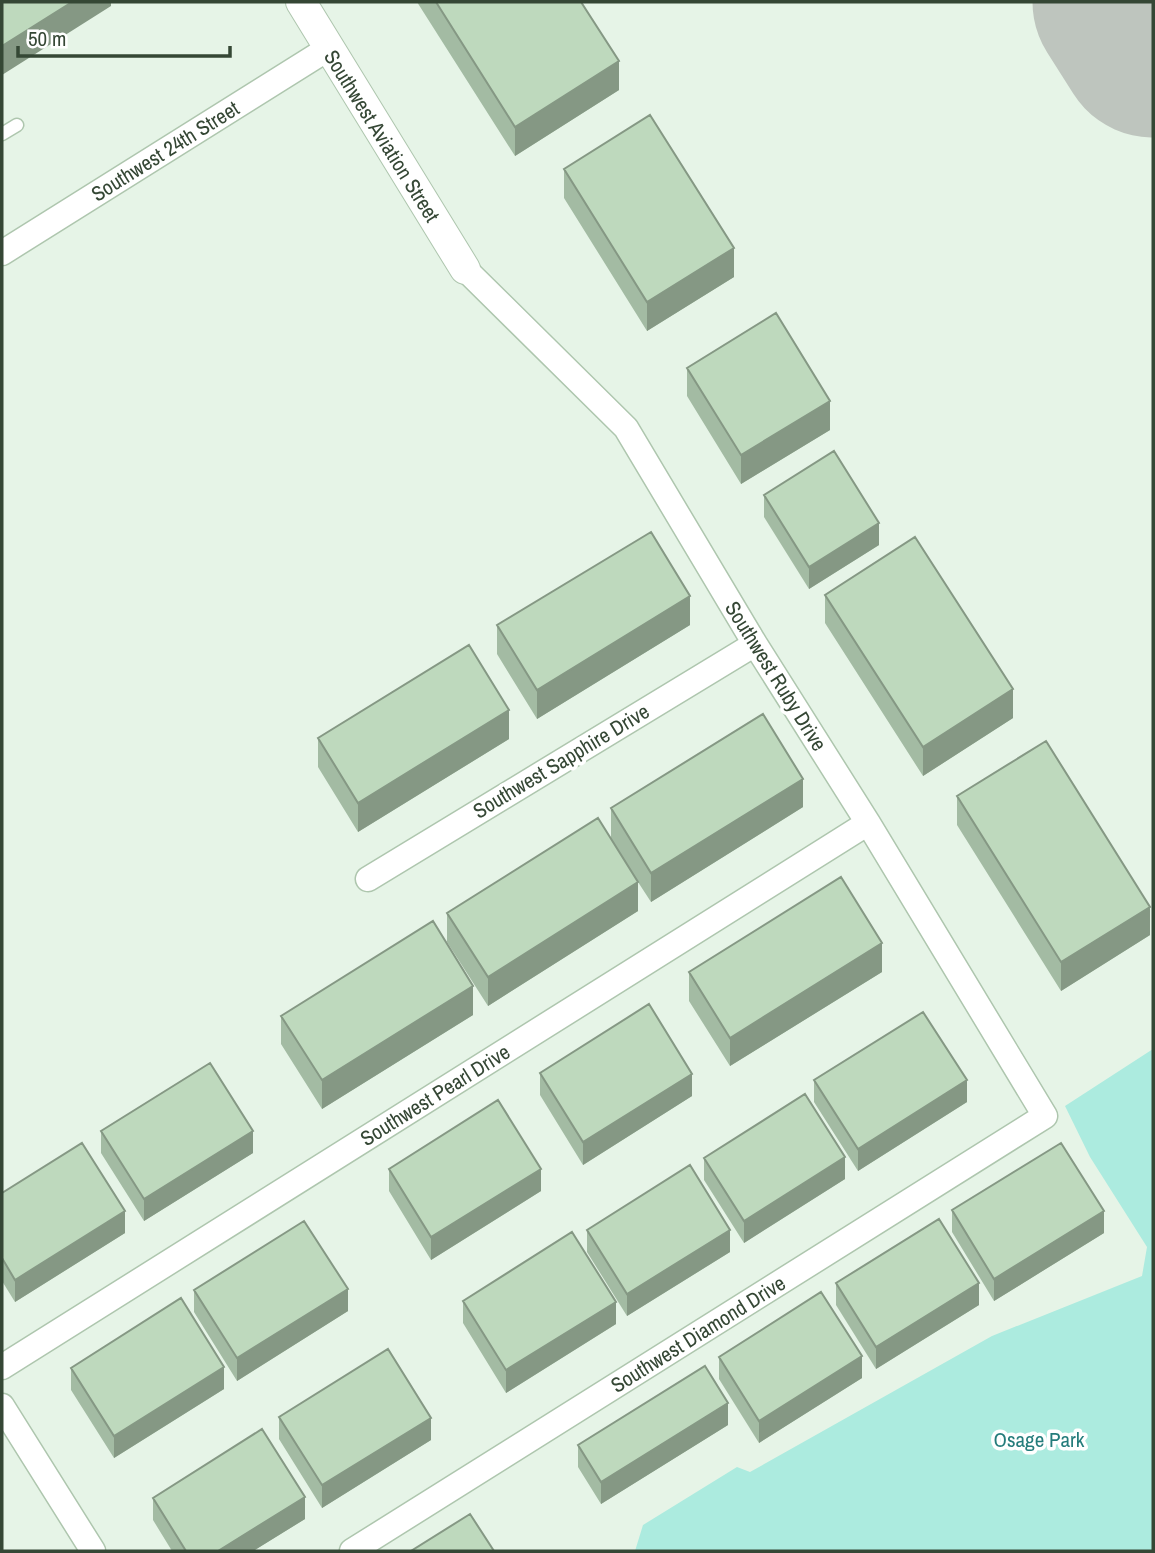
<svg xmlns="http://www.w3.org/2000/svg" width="1155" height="1553" viewBox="0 0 1155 1553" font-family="'Archivo Narrow',sans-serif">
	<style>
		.green { fill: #acebdf }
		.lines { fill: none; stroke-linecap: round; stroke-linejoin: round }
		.runway { stroke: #bec5be; stroke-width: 189 }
		.service-casing { stroke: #aec6ae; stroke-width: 15 }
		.minor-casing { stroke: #aec6ae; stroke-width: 27 }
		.tertiary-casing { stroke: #aec6ae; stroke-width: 32 }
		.service { stroke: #fff; stroke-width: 12 }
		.minor { stroke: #fff; stroke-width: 24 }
		.tertiary { stroke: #fff; stroke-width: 30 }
		.wall { fill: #a3bba3 }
		.shaded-wall { fill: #859884 }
		.building { fill: #bed9bd; stroke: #859884; stroke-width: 2 }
		.labels { text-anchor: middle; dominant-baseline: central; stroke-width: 7; stroke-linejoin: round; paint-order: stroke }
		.street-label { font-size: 21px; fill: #354735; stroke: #fff }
		.park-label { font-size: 21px; fill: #247c7b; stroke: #fff }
	</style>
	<rect width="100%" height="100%" fill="#e6f4e7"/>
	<!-- green -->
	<path class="green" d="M1153,1049V1551H635L643,1525L737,1467L750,1472L992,1336L1142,1276L1147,1247L1090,1157L1065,1106Z"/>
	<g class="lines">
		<!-- runway -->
		<path class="runway" d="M1127,2L1153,43"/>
		<!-- service casing -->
		<g class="service-casing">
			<path id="service" d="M2,134L17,125"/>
		</g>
		<!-- minor casing -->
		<g class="minor-casing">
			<path id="minor" d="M2,253L329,48
				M368,879L755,644
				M2,1367L868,823
				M2,1406L93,1551
				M352,1551L1045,1116L868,823L755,644L626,428L465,269"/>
		</g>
		<!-- tertiary casing -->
		<g class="tertiary-casing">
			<path id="tertiary" d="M301,2L465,269"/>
		</g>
		<!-- service -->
		<use href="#service" class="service"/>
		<!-- minor -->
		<use href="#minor" class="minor"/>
		<!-- tertiary -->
		<use href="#tertiary" class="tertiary"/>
	</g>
	<!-- wall -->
	<path class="wall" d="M417,2H581L619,90L515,156Z
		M564,169L734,277L647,331L564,198Z
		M687,368L830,430L741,484L687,396Z
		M764,495L879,545L809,589L764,517Z
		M825,595L1013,718L923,776L825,623Z
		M497,625H690L537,719L497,654Z
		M318,738L509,739L358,832L318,767Z
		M957,796L1150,935L1061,991L957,825Z
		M803,807L651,902L638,882V911L488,1006L447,942V913L611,837V808Z
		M689,972H882L730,1066L689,1001Z
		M473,1015L322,1109L281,1044V1016Z
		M540,1073L692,1096L583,1165L540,1095Z
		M814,1080L967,1102L858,1171L814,1102Z
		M101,1131L253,1153L144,1221L101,1153Z
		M704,1158L845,1179L744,1243L704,1180Z
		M389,1169L541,1191L431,1260L389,1191Z
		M2,1193L125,1233L15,1302L2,1281Z
		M952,1210L1104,1233L994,1301L952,1232Z
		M587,1230L730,1252L627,1316L587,1252Z
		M836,1283L979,1305L876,1369L836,1305Z
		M194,1290L348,1311L237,1381L194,1312Z
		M463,1301L616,1324L506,1393L463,1323Z
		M719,1357L862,1378L759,1443L719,1379Z
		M71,1368L224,1389L114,1458L71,1390Z
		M279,1417L431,1440L322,1508L279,1439Z
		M728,1425L601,1504L578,1467V1445Z
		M153,1498L305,1519L253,1551H172L153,1520Z"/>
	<!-- shaded-wall -->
	<path class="shaded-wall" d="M72,2H111V6L2,75V46Z
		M619,61V90L515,156V127Z
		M734,248V277L647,331V302Z
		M830,401V430L741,484V455Z
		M879,523V545L809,589V567Z
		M690,596V625L537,719V690Z
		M1013,689V718L923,776V747Z
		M509,710V739L358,832V803Z
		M803,779V807L651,902V873Z
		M638,882V911L488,1006V977Z
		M1150,907V935L1061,991V962Z
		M882,943V972L730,1066V1038Z
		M473,986V1015L322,1109V1080Z
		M692,1074V1096L583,1165V1142Z
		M967,1080V1102L858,1171V1149Z
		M253,1131V1153L144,1221V1199Z
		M845,1157V1179L744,1243V1221Z
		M541,1169V1191L431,1260V1237Z
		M125,1211V1233L15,1302V1280Z
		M1104,1211V1233L994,1301V1279Z
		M730,1230V1252L627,1316V1294Z
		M979,1283V1305L876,1369V1347Z
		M348,1289V1311L237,1381V1358Z
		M616,1302V1324L506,1393V1370Z
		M862,1356V1378L759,1443V1421Z
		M224,1367V1389L114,1458V1436Z
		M728,1403V1425L601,1504V1482Z
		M431,1418V1440L322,1508V1485Z
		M305,1497V1519L253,1551H218Z"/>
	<!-- building -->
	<path class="building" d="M2,2H72L2,46Z
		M436,2H581L619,61L515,127Z
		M650,115L734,248L647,302L564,169Z
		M776,313L830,401L741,455L687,368Z
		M834,451L879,523L809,567L764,495Z
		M651,532L690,596L537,690L497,625Z
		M915,537L1013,689L923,747L825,595Z
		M469,645L509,710L358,803L318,738Z
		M763,714L803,779L651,873L611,808Z
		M1046,741L1150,907L1061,962L957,796Z
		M598,818L638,882L488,977L447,913Z
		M841,877L882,943L730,1038L689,972Z
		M433,921L473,986L322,1080L281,1016Z
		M649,1004L692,1074L583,1142L540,1073Z
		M923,1012L967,1080L858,1149L814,1080Z
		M210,1063L253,1131L144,1199L101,1131Z
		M805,1094L845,1157L744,1221L704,1158Z
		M498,1100L541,1169L431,1237L389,1169Z
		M82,1143L125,1211L15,1280L2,1258V1193Z
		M1061,1143L1104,1211L994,1279L952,1210Z
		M690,1165L730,1230L627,1294L587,1230Z
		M939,1219L979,1283L876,1347L836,1283Z
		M304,1221L348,1289L237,1358L194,1290Z
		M572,1232L616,1302L506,1370L463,1301Z
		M821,1292L862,1356L759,1421L719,1357Z
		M181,1298L224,1367L114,1436L71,1368Z
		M388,1349L431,1418L322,1485L279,1417Z
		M705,1366L728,1403L601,1482L578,1445Z
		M262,1429L305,1497L218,1551H186L153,1498Z
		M470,1514L494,1551H411Z"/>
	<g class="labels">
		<!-- street labels -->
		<g class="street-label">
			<text transform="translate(382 136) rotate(58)">Southwest Aviation Street</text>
			<text transform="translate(165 151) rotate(-32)">Southwest 24th Street</text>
			<text transform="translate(776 676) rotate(58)">Southwest Ruby Drive</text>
			<text transform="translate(561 761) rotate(-31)">Southwest Sapphire Drive</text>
			<text transform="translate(435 1095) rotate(-32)">Southwest Pearl Drive</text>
			<text transform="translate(698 1334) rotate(-32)">Southwest Diamond Drive</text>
		</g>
		<!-- park labels -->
		<g class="park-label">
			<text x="1039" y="1439">Osage Park</text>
		</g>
	</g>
	<!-- border -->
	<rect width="1155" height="1553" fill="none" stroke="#354735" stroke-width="7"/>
	<!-- scale -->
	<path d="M18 46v10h212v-10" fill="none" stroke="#354735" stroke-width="3.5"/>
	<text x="28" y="46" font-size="21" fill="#354735" stroke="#ffffff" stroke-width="5" paint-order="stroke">50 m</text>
</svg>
